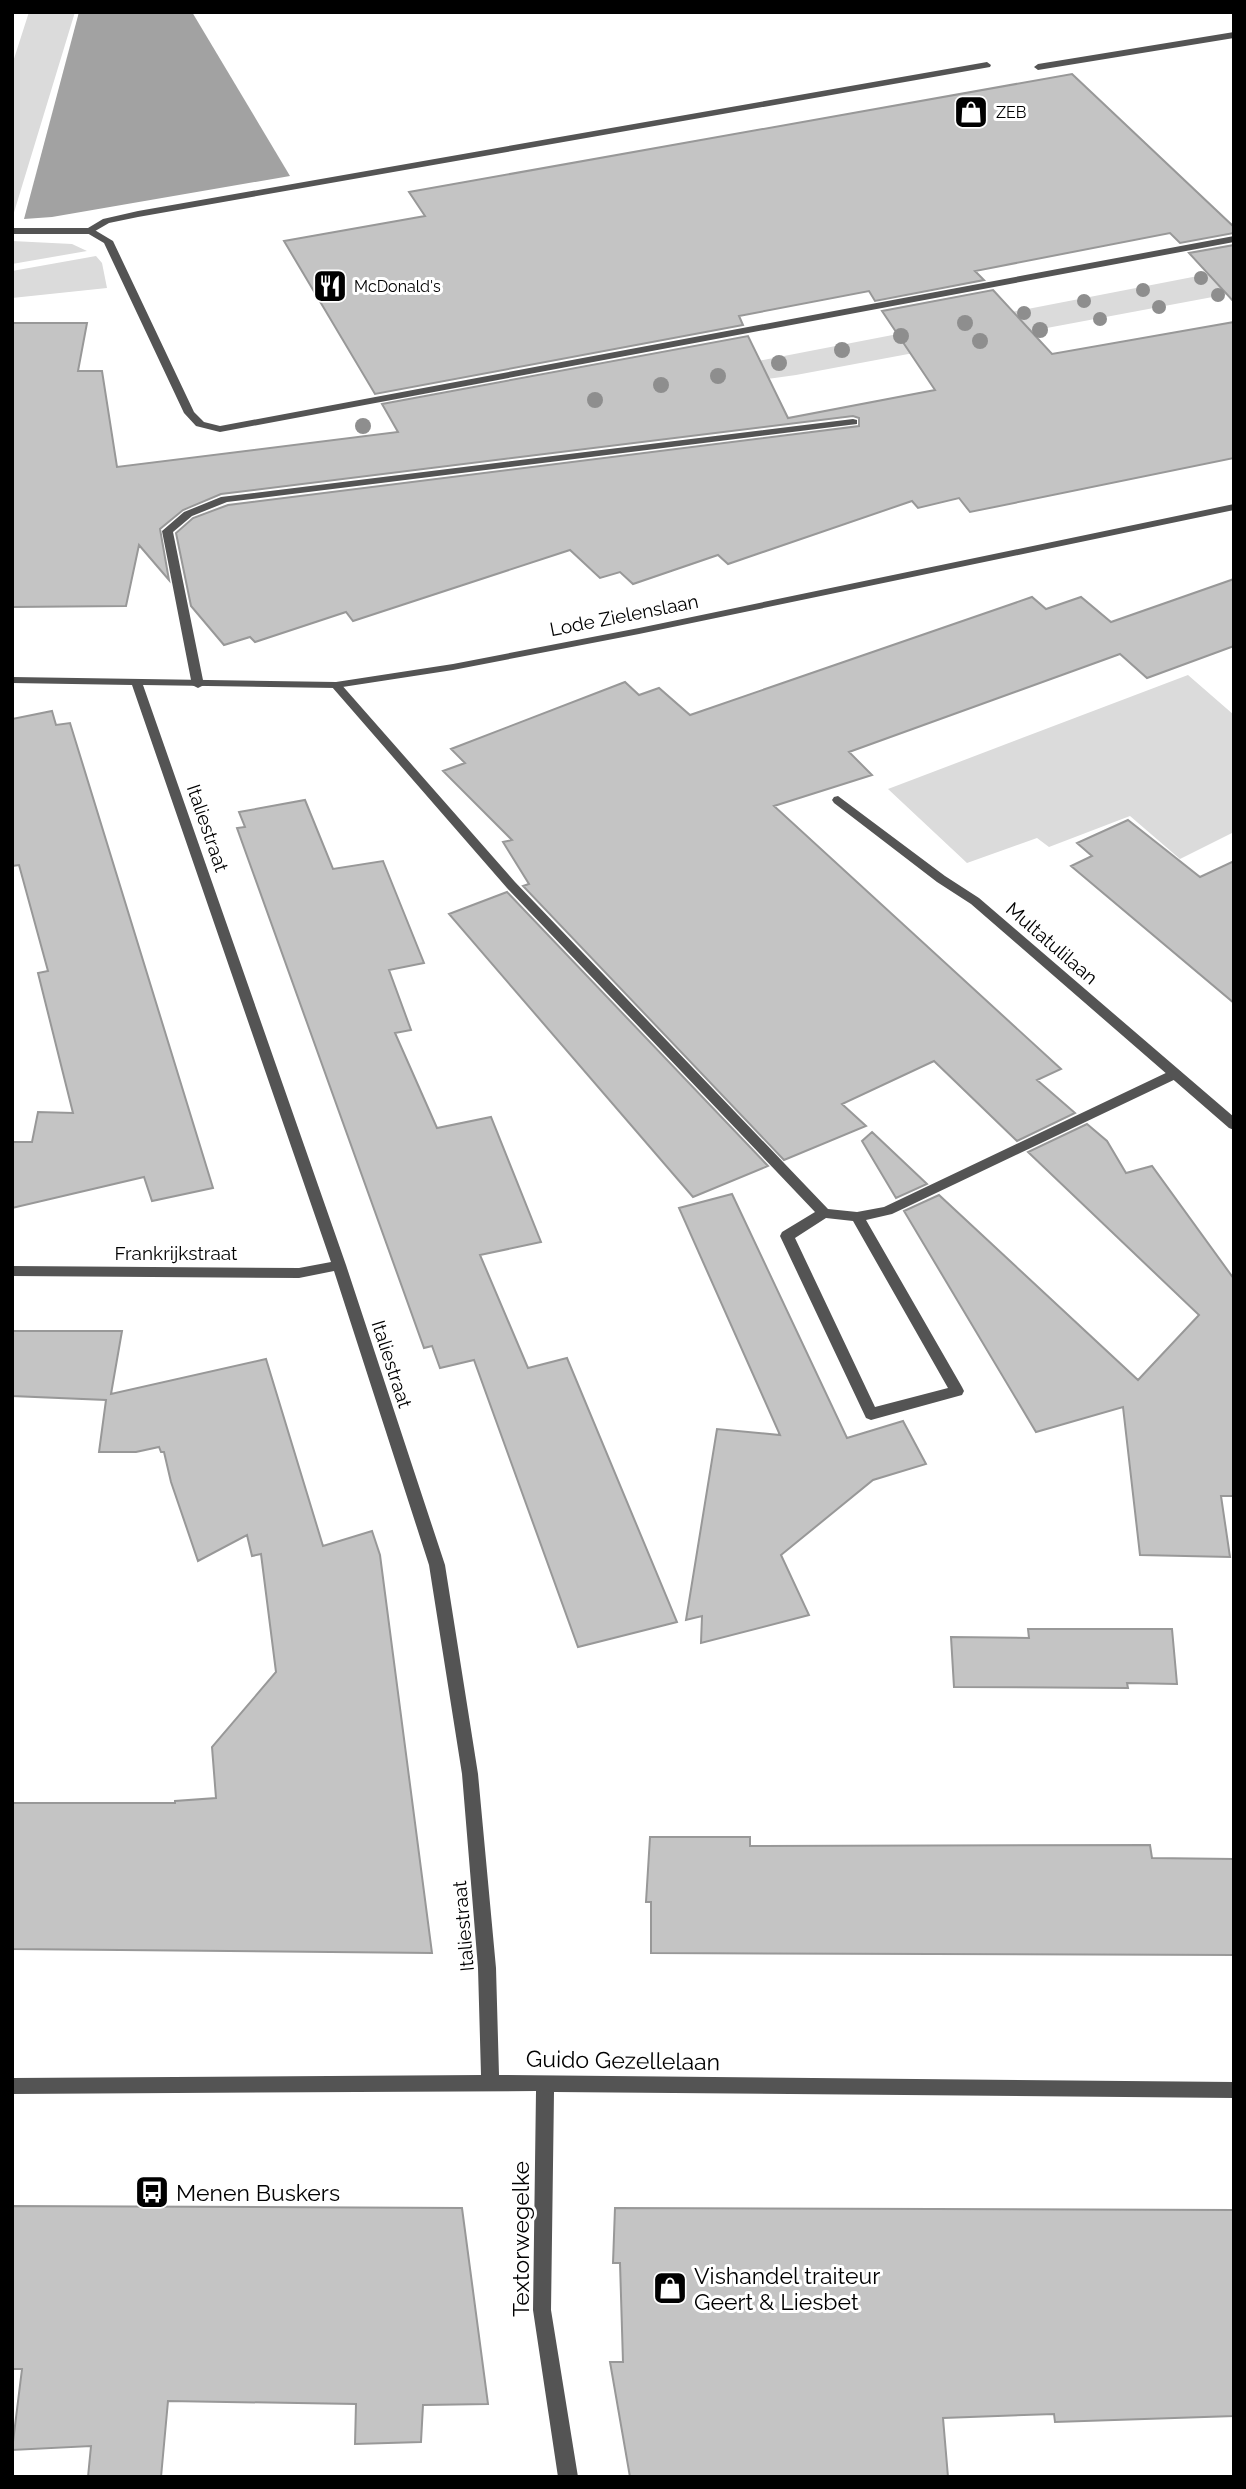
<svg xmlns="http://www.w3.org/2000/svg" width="1246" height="2489" viewBox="0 0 1246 2489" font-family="Raleway,sans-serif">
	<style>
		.green { fill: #dbdbdb }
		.water { fill: #a2a2a2 }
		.building { fill: #c4c4c4; stroke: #989898; stroke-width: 2 }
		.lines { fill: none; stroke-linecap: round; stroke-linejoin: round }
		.service { fill: #545454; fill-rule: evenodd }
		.minor { fill: #545454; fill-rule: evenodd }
		.tree { fill: #8e8e8e }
		.labels { text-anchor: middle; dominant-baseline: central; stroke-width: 6; stroke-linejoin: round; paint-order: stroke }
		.far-poi-label { font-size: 16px; fill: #000; stroke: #fff; text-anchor: start }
		.street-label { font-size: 19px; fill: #000; stroke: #fff }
		.near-street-label { font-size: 23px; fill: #000; stroke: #fff }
		.near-poi-label { font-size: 23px; fill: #000; stroke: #fff; text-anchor: start }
	</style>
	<rect width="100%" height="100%" fill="#fff"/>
	<!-- green -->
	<path class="green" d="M29,12H75L12,219V65Z
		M12,241L72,244L87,251L12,264Z
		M96,256L102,263L107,288L12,298V271Z
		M1234,269V293L796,375L406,429Z
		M1188,675L1234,715V832L1180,859L1130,816L1049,847L1037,838L967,863L888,789Z"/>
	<!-- water -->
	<path class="water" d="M79,12H192L290,176L52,217L24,219Z"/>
	<!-- building -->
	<path class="building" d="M1072,74L1234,227V233L1180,243L1170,233L975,271L984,280L875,301L869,291L739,316L743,325L375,394L284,241L425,216L409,192Z
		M1234,245V302L1189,253Z
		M993,290L1052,354L1234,322V458L970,512L959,498L918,508L912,501L728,564L718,555L633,584L620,572L600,578L570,550L353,621L346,612L255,642L250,637L224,645L191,606L176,533L193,518L228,505L859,426V418L853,416L221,494L183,510L160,529L169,580L139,545L126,606L12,607V323H87L78,371H102L117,467L398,432L382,404L748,336L788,418L935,390L882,311Z
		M1234,579V646L1147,678L1120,654L849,752L872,775L774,806L1061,1069L1037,1080L1075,1113L1017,1141L934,1061L842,1104L866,1126L784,1160L523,886L529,884L503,842L512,840L443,771L465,763L451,749L625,682L639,695L659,688L690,715L1032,597L1046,609L1081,597L1111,622Z
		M52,711L56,725L70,723L213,1188L152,1201L144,1177L12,1208V1142H32L38,1112L73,1113L38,973L48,971L19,865L12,866V719Z
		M305,800L333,869L383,861L424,963L389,970L411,1030L395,1033L437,1128L491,1117L541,1242L480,1255L528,1368L567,1358L677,1622L578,1647L474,1360L440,1368L432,1346L424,1348L237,828L245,827L239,812Z
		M1128,820L1200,877L1234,861V1003L1071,866L1092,856L1077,843Z
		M507,892L768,1166L693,1197L449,914Z
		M1087,1124L1107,1141L1126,1173L1152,1166L1234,1279V1496H1221L1230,1557L1140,1555L1123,1407L1036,1432L904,1211L939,1195L1138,1380L1199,1315L1028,1152Z
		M872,1132L927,1184L896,1198L862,1141Z
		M732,1194L847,1438L903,1421L926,1464L873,1480L781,1555L809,1615L701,1643L702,1616L686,1620L717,1429L780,1435L679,1208Z
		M12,1331H122L111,1394L266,1359L323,1546L372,1531L380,1555L432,1953L12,1949V1803H175V1801L216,1798L212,1747L276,1672L261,1554L252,1556L247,1535L198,1561L171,1482L164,1452H161L159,1447L136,1452H99L106,1400L12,1396Z
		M1028,1629H1172L1177,1684L1127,1683L1128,1688L954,1687L951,1637L1029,1638Z
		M650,1837H750V1846L1150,1845L1152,1858L1234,1859V1955L651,1953V1902H646Z
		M12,2206L462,2208L488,2404L423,2405L421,2442L355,2444L356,2404L168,2401L161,2477H88L91,2446L12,2450L22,2369H12Z
		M615,2208L1234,2210V2416L1055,2422L1054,2414L943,2418L948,2477H630L610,2362H623L620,2263H613Z"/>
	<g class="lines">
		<!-- service -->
		<path class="service" d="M1234,32V38L1038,70L1034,67L1038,64Z
			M987,62L991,65L990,67L138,217L109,223L90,234H12V228H88L103,219L138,211Z
			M853,419L857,420V424L227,502L192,516L173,532L204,685L198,688L192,685L162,531L184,512L221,497Z
			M336,682L340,683L515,882L828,1209L857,1212L884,1207L1170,1071H1180L1182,1074L1180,1077L892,1214L866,1220L962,1387L964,1391L962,1395L871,1420L866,1418L780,1236L782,1232L815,1212L507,888L332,687V683ZM826,1218L853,1221L948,1388L875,1407L795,1238Z"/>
		<!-- minor -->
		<path class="minor" d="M87,229H93L113,241L194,412L204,422L220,426L1234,236V242L220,432L196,426L184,413L104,243L87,233Z
			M1234,504V510L639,634L453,670L336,688L143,685L346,1265L445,1565L478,1774L496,1968L499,2075L1234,2082V2098L554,2092L551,2310L578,2477H558L533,2310L536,2091L12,2094V2078L481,2075L478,1968L462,1774L429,1565L334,1271L299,1278L12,1276V1266L299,1268L331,1262L132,685L12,683V677L336,682L453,664L639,628Z
			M838,796L945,876L979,898L1234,1117V1130L1229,1128L971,904L937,882L834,803L832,800L834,797Z"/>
	</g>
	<!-- trees -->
	<g class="tree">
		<circle cx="1201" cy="278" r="7"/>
		<circle cx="1143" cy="290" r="7"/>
		<circle cx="1218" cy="295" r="7"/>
		<circle cx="1084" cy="301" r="7"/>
		<circle cx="1159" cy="307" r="7"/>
		<circle cx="1024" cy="313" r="7"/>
		<circle cx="1100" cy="319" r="7"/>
		<circle cx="965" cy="323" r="8"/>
		<circle cx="1040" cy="330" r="8"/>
		<circle cx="901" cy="336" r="8"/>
		<circle cx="980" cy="341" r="8"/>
		<circle cx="842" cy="350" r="8"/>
		<circle cx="779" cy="363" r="8"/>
		<circle cx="718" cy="376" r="8"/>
		<circle cx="661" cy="385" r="8"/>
		<circle cx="595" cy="400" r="8"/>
		<circle cx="363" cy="426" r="8"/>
	</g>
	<!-- icons -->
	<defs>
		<g id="shop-square" transform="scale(1.75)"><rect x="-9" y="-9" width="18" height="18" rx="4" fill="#000" stroke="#fff"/><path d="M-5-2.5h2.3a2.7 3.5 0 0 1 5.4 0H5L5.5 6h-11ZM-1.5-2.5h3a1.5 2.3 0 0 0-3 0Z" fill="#fff"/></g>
		<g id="restaurant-square" transform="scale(1.75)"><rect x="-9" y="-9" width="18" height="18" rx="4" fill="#000" stroke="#fff"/><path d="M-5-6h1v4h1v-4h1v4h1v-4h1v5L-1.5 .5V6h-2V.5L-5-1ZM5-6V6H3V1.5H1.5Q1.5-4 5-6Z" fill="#fff"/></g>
		<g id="bus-square" transform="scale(1.75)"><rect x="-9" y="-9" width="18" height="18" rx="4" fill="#000" stroke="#fff"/><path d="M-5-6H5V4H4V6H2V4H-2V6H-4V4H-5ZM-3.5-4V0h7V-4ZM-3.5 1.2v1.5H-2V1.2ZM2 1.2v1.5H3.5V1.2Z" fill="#fff"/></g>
	</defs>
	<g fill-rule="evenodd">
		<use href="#shop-square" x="971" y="112"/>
		<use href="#restaurant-square" x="330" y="286"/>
		<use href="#bus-square" x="152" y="2192"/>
		<use href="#shop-square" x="670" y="2288"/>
	</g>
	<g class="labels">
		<!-- far-poi labels -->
		<g class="far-poi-label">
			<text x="996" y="112">ZEB</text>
			<text x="354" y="286">McDonald's</text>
		</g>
		<!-- street labels -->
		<g class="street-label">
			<text transform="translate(624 615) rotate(-11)">Lode Zielenslaan</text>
			<text transform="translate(208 828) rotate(71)">Italiestraat</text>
			<text transform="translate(1052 943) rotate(41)">Multatulilaan</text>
			<text x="176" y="1253">Frankrijkstraat</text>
			<text transform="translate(392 1364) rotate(72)">Italiestraat</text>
			<text transform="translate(463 1926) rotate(-95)">Italiestraat</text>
		</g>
		<!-- near-street labels -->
		<g class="near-street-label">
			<text transform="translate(623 2060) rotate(1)">Guido Gezellelaan</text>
			<text transform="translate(520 2239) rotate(-90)">Textorwegelke</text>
		</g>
		<!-- near-poi labels -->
		<g class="near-poi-label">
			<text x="176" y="2192">Menen Buskers</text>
			<text x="694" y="2275">Vishandel traiteur<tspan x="694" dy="26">Geert &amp; Liesbet</tspan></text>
		</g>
	</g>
	<!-- border -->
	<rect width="1246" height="2489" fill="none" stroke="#000000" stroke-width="28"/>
</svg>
